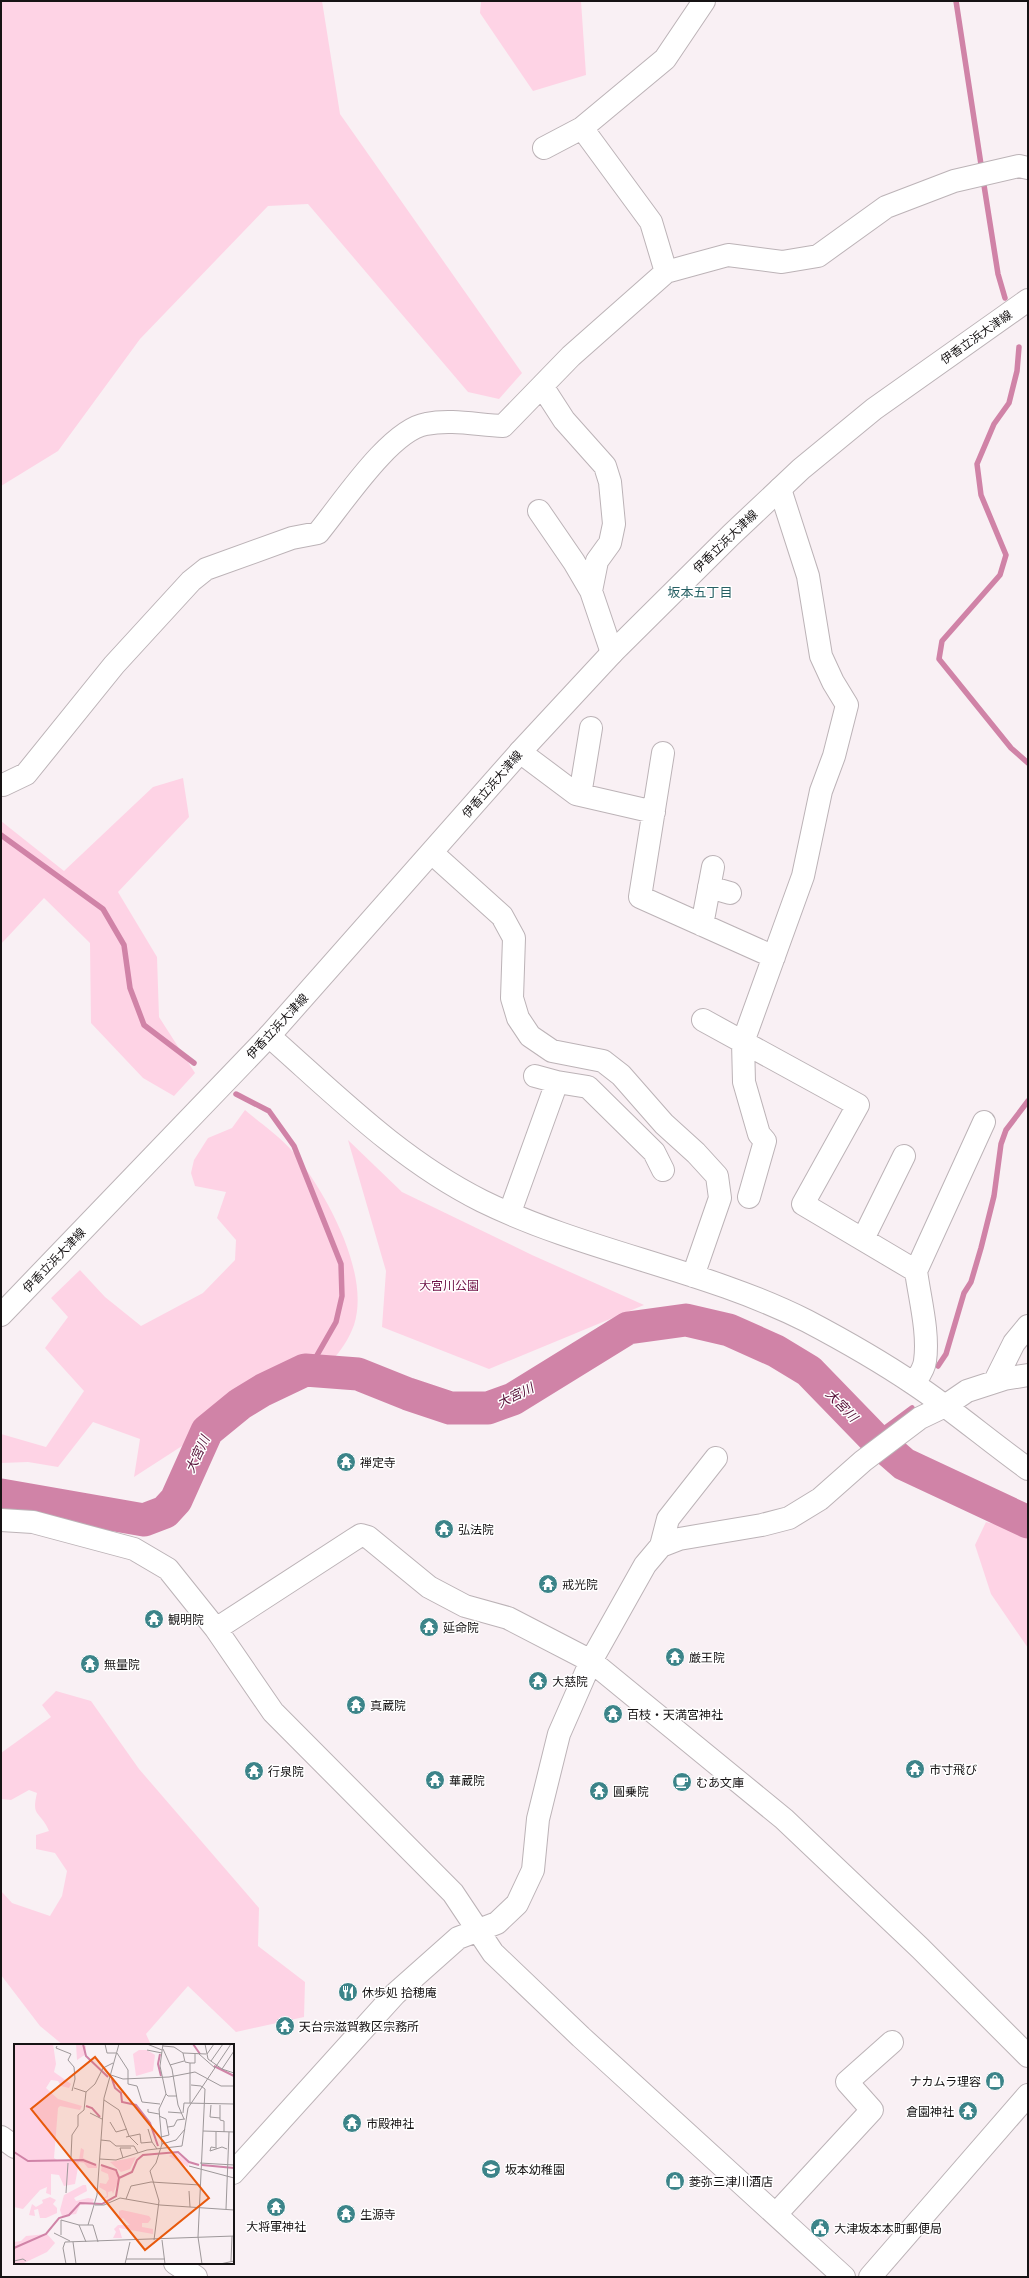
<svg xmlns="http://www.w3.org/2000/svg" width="1029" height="2278" viewBox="0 0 1029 2278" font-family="'Open Sans','Noto Sans JP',sans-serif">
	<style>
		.green { fill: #fed3e5 }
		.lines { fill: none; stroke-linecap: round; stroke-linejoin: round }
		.stream { stroke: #d083a7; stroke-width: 5.5 }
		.river { stroke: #d083a7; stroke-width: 33 }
		.minor-casing { stroke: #bcb3b7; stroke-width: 24 }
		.major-casing { stroke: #bcb3b7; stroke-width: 24 }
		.minor { stroke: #fff; stroke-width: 22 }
		.major { stroke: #fff; stroke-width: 22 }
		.labels { text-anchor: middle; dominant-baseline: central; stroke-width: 3; stroke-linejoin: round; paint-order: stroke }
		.street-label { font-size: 12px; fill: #161314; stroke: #fff }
		.park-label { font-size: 12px; fill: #6c0f45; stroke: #fff }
		.poi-label { font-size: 12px; fill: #161314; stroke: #fff; text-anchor: start }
		.neighbourhood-label { font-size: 13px; fill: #255f63; stroke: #fff }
		.water-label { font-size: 13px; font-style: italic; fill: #561138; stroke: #fff }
		.inset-river { fill: none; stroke: #d083a7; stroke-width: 2 }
		.inset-road { fill: none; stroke: #9e989a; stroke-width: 1 }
		.view { fill: #e8590c; fill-opacity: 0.15; stroke: #e8590c; stroke-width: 2 }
		.inset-edge { fill: none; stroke: #161314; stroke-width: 2 }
	</style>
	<rect width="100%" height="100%" fill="#f9f0f4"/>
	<!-- green -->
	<path class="green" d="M1,1H322L340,114L522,373L499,399L468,392L308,204L268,206L140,339L58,451L1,486Z
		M481,1H581L586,75L533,91L480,13Z
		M183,778L189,817L118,892L157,957L159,1017L195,1073L174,1096L143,1078L91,1023L90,943L44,898L1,944V821L64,871L153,787Z
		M245,1110C260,1123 280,1136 293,1152C325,1191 371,1273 354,1325C349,1339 341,1350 332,1361H305L260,1382L182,1446L134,1477L140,1439L93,1422L58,1467L28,1462L1,1463V1434L46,1447L84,1391L45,1348L68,1317L51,1298L80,1270L105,1297L141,1326L203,1293L235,1260L236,1240L217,1218L226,1192L195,1186L191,1173L194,1160L208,1138L232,1128Z
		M348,1140L402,1192L532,1255L644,1305L489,1369L382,1327L386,1271Z
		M986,1522L1014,1529L1028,1539V1648L991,1594L975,1545Z
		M56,1691L91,1701L139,1769L259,1908L258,1946L305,1982L304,2017L236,2032L188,1986L146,2034L151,2045H63L40,2026L1,1975V1891L12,1903L50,1916L62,1896L67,1871L55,1853L36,1849V1835L49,1831C40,1810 31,1818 37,1793L29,1790L11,1800L1,1799V1753L51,1717L42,1705Z"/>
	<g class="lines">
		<!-- stream -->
		<path class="stream" d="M956,1L982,171
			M983,179L998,274L1005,298
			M1019,347L1017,371L1009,403L994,424L977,464L981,495L1006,555L1000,575L942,641L939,659L1011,748L1028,763
			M1,835L103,909L124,945L130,988L144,1025L194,1063
			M236,1094L269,1111L294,1146L341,1264L342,1296L336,1322L316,1357L314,1371
			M938,1366L946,1354L964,1293L971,1282L981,1248L994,1196L1001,1144L1006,1130L1028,1101
			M873,1437L912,1408"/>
		<!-- river -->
		<path class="river" d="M1,1495L144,1520L165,1512L176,1500L207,1431L240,1404L263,1390L305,1370L358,1374L408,1394L450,1408H488L513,1399L628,1328L686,1320L729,1330L776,1351L809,1371L873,1437L904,1464L1028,1522"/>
		<!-- minor casing -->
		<g class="minor-casing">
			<path id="minor" d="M582,128L651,222L666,272
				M544,148L582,128L665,59L704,1
				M542,386L564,420L605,466L610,482L614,524L610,543L597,561L591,591
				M539,511L574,562L591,591L612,653
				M520,752L576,794L654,812
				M663,753L640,897L774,957
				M3,785L26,774L114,665L191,581L206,569L292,538L318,533C342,504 390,430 426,424C451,419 478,425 503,426L571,356L666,272L728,255L782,262L818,256L886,207L954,181L1019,166L1028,168
				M580,795L591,728
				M432,853L502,916L514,938L512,998L518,1018L530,1036L552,1051L603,1061L621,1075L664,1124L696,1153L717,1176L720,1198L693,1276
				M709,887L730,893
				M702,925L713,867
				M703,1020L858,1105L803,1204L916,1271C920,1300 929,1333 925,1361C924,1370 918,1377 914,1383
				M269,1036C337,1096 400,1160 482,1201C586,1252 704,1269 807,1321C843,1340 880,1361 914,1384C953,1410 989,1441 1028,1469
				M535,1076L557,1082
				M749,1197L765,1141L759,1134L744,1082L743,1042L803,876L821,791L834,756L847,705L833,682L821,656L808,576L780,489
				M510,1212L557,1082L588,1087L654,1152L663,1170
				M863,1239L904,1156
				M916,1271L984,1122
				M995,1381L1014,1343L1028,1326
				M1,1520L33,1522L134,1549L168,1569L216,1629L273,1712L453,1893L493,1953L581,2037L844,2277
				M661,1546L668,1519L716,1458
				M216,1629L353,1540L361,1535L368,1537L429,1587L465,1606L508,1618L591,1661L784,1819L920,1948L1028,2056
				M233,2173L395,1994L458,1938L497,1923L517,1904L533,1870L538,1819L559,1734L591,1661L645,1565L661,1546L679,1539L762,1525L789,1518L820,1499L863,1461L920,1418L945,1406L967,1391L1004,1379L1028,1375
				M776,2214L872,2110L847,2082L892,2042
				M870,2277L1028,2095"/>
		</g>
		<!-- major casing -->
		<g class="major-casing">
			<path id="major" d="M1,1315L269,1036L520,752L612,653L731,535L801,469L874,409L1028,300
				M1,2137L15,2147
				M175,2263L196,2277"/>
		</g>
		<!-- minor -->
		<use href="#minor" class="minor"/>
		<!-- major -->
		<use href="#major" class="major"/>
	</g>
	<!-- icons -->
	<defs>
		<g id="temple-disc" transform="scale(1)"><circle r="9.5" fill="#3c8489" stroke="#fff"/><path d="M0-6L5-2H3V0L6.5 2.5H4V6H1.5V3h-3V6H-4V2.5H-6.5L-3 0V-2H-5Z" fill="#fff"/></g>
		<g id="cafe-disc" transform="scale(1)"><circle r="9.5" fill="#3c8489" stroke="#fff"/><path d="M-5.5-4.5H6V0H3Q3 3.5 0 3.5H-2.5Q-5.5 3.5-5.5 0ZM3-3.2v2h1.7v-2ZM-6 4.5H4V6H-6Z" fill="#fff"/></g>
		<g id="restaurant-disc" transform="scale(1)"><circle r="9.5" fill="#3c8489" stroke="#fff"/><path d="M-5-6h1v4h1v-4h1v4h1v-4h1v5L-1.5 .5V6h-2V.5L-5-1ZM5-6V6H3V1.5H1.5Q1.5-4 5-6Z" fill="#fff"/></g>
		<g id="shop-disc" transform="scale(1)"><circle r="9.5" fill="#3c8489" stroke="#fff"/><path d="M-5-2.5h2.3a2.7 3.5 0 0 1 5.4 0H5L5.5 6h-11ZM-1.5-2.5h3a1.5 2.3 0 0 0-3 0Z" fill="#fff"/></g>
		<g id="school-disc" transform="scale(1)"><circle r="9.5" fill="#3c8489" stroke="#fff"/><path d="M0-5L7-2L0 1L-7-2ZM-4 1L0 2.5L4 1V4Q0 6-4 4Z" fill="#fff"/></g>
		<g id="civic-disc" transform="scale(1)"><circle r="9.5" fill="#3c8489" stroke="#fff"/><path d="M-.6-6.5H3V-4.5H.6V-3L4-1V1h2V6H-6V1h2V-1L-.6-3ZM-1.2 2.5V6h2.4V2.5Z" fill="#fff"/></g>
	</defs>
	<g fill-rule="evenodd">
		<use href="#temple-disc" x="346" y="1462"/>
		<use href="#temple-disc" x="444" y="1529"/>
		<use href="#temple-disc" x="548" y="1584"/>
		<use href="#temple-disc" x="154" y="1619"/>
		<use href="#temple-disc" x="429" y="1627"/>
		<use href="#temple-disc" x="675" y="1657"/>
		<use href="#temple-disc" x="90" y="1664"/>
		<use href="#temple-disc" x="538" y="1681"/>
		<use href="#temple-disc" x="356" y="1705"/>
		<use href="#temple-disc" x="613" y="1714"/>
		<use href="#temple-disc" x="915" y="1769"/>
		<use href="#temple-disc" x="254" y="1771"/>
		<use href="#temple-disc" x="435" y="1780"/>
		<use href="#cafe-disc" x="682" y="1782"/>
		<use href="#temple-disc" x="599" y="1791"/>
		<use href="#restaurant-disc" x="348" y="1992"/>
		<use href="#temple-disc" x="285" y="2026"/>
		<use href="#shop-disc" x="995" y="2081"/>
		<use href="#temple-disc" x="968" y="2111"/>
		<use href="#temple-disc" x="352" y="2123"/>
		<use href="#school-disc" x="491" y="2169"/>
		<use href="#shop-disc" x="675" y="2181"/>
		<use href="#temple-disc" x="276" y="2207"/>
		<use href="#temple-disc" x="346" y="2214"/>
		<use href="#civic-disc" x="820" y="2228"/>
	</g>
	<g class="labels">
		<!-- street labels -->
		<g class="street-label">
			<text transform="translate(976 337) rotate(-35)">伊香立浜大津線</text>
			<text transform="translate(725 541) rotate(-44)">伊香立浜大津線</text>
			<text transform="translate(492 784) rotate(-49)">伊香立浜大津線</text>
			<text transform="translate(277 1026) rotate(-47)">伊香立浜大津線</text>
			<text transform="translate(54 1260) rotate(-46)">伊香立浜大津線</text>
		</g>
		<!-- park labels -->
		<g class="park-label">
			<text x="449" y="1285">大宮川公園</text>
		</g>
		<!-- poi labels -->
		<g class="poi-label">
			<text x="360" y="1462">禅定寺</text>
			<text x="458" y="1529">弘法院</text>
			<text x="562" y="1584">戒光院</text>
			<text x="168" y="1619">観明院</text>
			<text x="443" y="1627">延命院</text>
			<text x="689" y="1657">厳王院</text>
			<text x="104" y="1664">無量院</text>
			<text x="552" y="1681">大慈院</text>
			<text x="370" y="1705">真蔵院</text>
			<text x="627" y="1714">百枝・天満宮神社</text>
			<text x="929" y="1769">市寸飛び</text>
			<text x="268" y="1771">行泉院</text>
			<text x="449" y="1780">華蔵院</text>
			<text x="696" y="1782">むあ文庫</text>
			<text x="613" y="1791">圓乗院</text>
			<text x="362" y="1992">休歩処 拾穂庵</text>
			<text x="299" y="2026">天台宗滋賀教区宗務所</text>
			<text x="981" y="2081" text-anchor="end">ナカムラ理容</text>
			<text x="954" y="2111" text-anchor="end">倉園神社</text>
			<text x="366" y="2123">市殿神社</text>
			<text x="505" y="2169">坂本幼稚園</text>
			<text x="689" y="2181">菱弥三津川酒店</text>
			<text x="360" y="2214">生源寺</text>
			<text x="276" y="2226" text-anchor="middle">大将軍神社</text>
			<text x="834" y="2228">大津坂本本町郵便局</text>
		</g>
		<!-- neighbourhood labels -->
		<g class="neighbourhood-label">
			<text x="700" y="592">坂本五丁目</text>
		</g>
		<!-- water labels -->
		<g class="water-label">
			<text transform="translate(515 1395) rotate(-26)">大宮川</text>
			<text transform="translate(842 1405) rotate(46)">大宮川</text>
			<text transform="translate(197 1454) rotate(-65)">大宮川</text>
		</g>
	</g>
	<!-- overview -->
	<g transform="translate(14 2044)">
		<rect width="220" height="220" fill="#f9f0f4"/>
		<path d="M0,0H39L42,20L40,28L57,40L55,44L47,42L44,37L37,36L32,44L44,55L68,62L66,66L46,62L44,64L40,114L43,116H65L67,104L70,106L69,114L83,121V124H74L70,119L65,118L61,140L50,142L45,131L37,130V151L32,149L33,143L26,146L9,165L0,163ZM62,0L72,2V10L63,16ZM125,6H133L141,11L139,27L122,32L119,10ZM161,108L175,119L174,123L155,112ZM122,113L116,125L107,128L96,118ZM88,121L101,125L106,132L99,150L98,147L94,148V153L84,157L93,152L92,147L85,143L86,139L92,140L95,135L94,130L87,127ZM69,141H72L73,147L60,154L62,157L74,154L80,155L78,160L66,161L62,170L48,172L46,166L50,151ZM36,153L42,156L39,160L43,164V169L32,174H26L24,165L20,166L21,172L15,171L18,160L22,163L29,159L28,156ZM108,166L135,172L137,175L134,179H128V183L139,185V190L105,184L108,194H99L102,188L100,185L104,181H116L109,174L105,177V167ZM33,190L41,199L33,208L8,220H0V198L7,197L12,192Z" fill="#fed3e5"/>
		<path class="inset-river" d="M69,0L72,12L94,33M179,0L186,10M146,10L144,20L147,32M200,22L220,32M98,35L101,44L107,49L108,58L122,61L136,79L144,102M72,62L78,64L86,73M0,108L14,117L69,116L82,121M87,121L102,126L105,134M188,121L220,124M0,204L32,190L45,174L55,171L66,159L88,160L102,152L105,134L118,128L123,116L129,111L164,108L175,118L185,121"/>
		<path class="inset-road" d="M91,0L93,9H102M133,0L148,6M149,0L146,22L152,50L154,52H163M191,0L194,15L208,25L220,29M43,2L42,4L57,10L54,16L60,23L61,35L58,47M149,2L160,3L169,9L192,10M149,5L158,25L164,61L170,75M133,6L148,9M103,9L114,26V40L123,42L128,58L146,60M169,9L171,18L176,19V59M185,10L201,24M193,10L200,0M197,17L209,0M176,19H181V10M156,21L170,17M208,25L220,7M97,31L109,35L155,33L181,28L207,42H220M177,41L187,42L191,45L184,193L188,220M60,44L72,48M90,56L105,66L115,92L124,101M197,61L196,73L206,74M206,61V76L210,77V88M134,65V68L145,70M154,68L168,69M76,69L88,75M169,69L170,59L220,60M145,72L152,75L155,91L147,93M96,78L102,88L113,85M154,83L160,82L163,76L171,75M134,85L138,98M189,87L220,88M112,93L126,90L127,99L138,98L143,105M87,96L96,97L102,102H120L124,109M148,100L145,65L152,50M202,103V88M203,104L197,103L196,107L208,103L213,105M57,113L58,91L64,82V71L70,66L72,48L81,40L89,24L99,19M109,114L106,104H117M86,115L102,116L133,106L168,102L174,64L217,0M186,119L220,121M175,122L220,134M175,147L176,163M52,149L54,119M112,155L117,142L137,138L186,141M81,161H90L106,154L146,161L220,166M212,165L215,88M65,181L72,198M40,189L56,197M47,191V176L65,181H74M140,196L145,157L136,127L142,119L148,100L162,96L171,85M148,196L151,220M59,198L62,220M84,198L79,181H74L83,151L90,54L105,0M112,215H151M0,217L9,215L12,217M217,217L218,192M52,220L49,204L51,198L220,192M111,220L116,198M206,220L220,217"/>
		<path class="view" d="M81,13L195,154L131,206L17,65Z"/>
		<rect width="220" height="220" class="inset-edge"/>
	</g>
	<!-- border -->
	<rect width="1029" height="2278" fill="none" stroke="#161314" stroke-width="4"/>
</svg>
